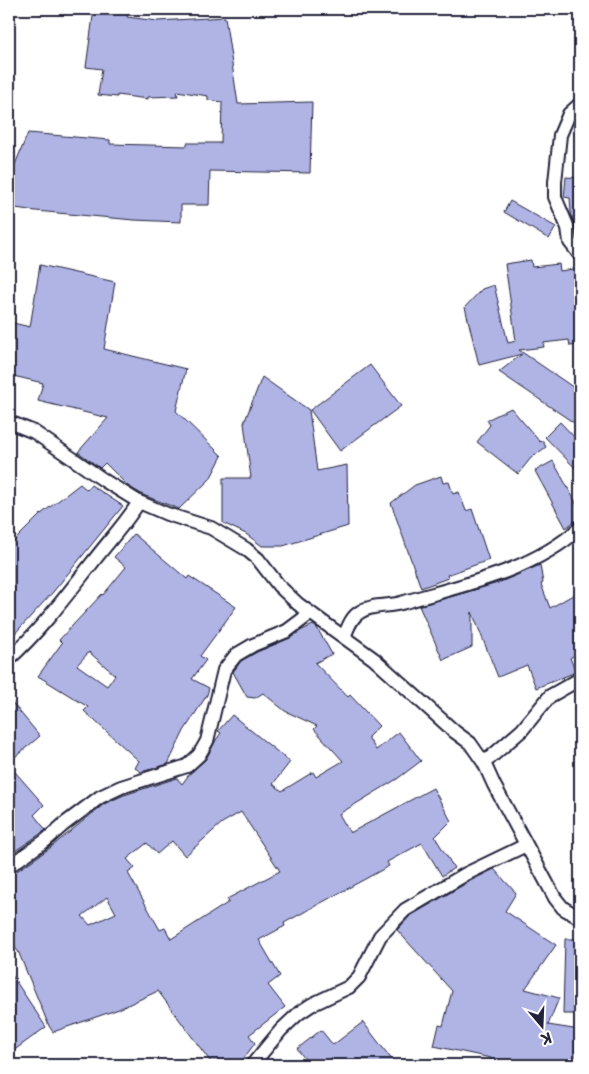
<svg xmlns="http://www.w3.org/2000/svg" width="589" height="1074" viewBox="0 0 589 1074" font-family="'Playpen Sans',sans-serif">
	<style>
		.building { fill: #b0b4e5; stroke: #22223b; fill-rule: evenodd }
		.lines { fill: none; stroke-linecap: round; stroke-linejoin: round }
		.minor-casing { stroke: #22223b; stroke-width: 16 }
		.minor { stroke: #fff; stroke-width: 12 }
	</style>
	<rect width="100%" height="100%" fill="#fff"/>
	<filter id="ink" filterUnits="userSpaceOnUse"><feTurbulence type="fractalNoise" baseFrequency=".02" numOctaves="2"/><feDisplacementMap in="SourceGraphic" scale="10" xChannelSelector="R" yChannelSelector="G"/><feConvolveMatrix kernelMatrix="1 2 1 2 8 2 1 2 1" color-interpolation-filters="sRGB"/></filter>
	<g filter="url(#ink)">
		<!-- building -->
		<path class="building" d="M94,9H128L127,17L158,21L225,17L238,104L312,102L310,173L210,171L209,205H181V222L134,220L36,211L9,207V179L28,133L110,140V144L187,146V143H221L222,102L208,100V96L177,91L178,96L148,97V99L117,95V97L98,95L102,69L86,67Z
			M566,177L580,178V234H577L571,213L570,198L564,197Z
			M510,201L556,227L549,239L504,212Z
			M531,260L532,267L559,264L560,271L580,268V345L570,346L569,340L543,343L544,347L519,350L580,392V427L499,372L522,354L479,365L465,307L482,289L494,285L508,343L516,341L505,264Z
			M40,265L115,282L104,349L186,369L176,411L222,456L210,479L179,509L143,495L128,486L105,463L100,468L78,452L108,418L38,401L43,383L9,375V322L30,327Z
			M370,365L401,406L340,451L310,410Z
			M262,377L309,410L317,471L347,465L348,526L283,546H262L246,534L223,523V478H251L244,423Z
			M511,408L540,442L542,440L546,447L531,458L518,474L477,442L490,425L487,420Z
			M560,422L580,443V473L545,437Z
			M553,461L580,510V520L575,521L566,528L535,471Z
			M441,476L443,483L449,482L453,494L459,492L466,511L472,509L489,560L447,575L448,578L421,588L391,503L415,485Z
			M80,484L87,490L91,485L123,506L53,592L9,640V546L41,514Z
			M134,534L187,579L189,576L236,607L200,656L206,660L192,679L209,688L207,695L184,731L168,764L141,772L135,768L139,761L84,711L88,707L38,676L62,643L59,640L102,594L103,595L126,567L114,557ZM89,652L115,675L107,686L77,665Z
			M540,565L543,583L541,584L550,608L580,591V652L570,658L576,672L536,688L527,665L498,677L472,612V647L443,660L419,606L498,583Z
			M313,625L317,628L332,654L315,663L348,697L350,695L379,726L368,737L376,750L399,732L421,761L397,779L339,814L350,833L433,788L451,821L435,837L454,868L442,876L422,843L387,862L389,866L284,923L285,926L259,940L280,976L268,985L285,1007L249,1035L255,1043L239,1065H213L158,991L119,1009L53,1032L49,1026L18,951L9,941V874L14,873L50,848L104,804L124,795L177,778L182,784L190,773L206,759L216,740L221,733L218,731L232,715L290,762L273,784L282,791L313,772L316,777L343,761L314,729L317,726L285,711L263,693L255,698L247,697L233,672L241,661L257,652L290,638L302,630ZM241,812L280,871L227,899L229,902L171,939L165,928L160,930L128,873L135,868L127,859L147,843L157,854L172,841L185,856L222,823ZM107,897L116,913L90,925L82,916Z
			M9,699L40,736L9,762Z
			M9,765L44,805L34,815L46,830L9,855Z
			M494,869L516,893L505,911L556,945L525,989L559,998L548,1025L580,1030V1065H489L491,1058L434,1046L439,1025L443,1026L452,991L397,930L410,916L470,881Z
			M565,939H580V1014H563Z
			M9,971L46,1027L9,1054Z
			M363,1022L396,1065H310L297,1049L321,1030L333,1045Z"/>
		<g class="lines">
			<!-- minor casing -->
			<g class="minor-casing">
				<path id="minor" d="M580,104L569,114L560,135L555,182V197L568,228L570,242L580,255
					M9,422L34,432L105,481L139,502L167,514L211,528L246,549L258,559L279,586L298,604L374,659L455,732L470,743L484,763L494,785L555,898L563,908L580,918
					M344,637C348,628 351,617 360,612C372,604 388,607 401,603C462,585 531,572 580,528
					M9,659C40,631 66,596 92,563C108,542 125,524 139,502
					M484,763L522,730L550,696L580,679
					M9,866L45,841L63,825L100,797L121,787L187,766L199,755L207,741L224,670L236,655L253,645L287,631L311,613
					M252,1065L281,1030L299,1013L311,1005L349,987L359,977L380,936L405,910L466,874L526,845"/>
			</g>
			<!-- minor -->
			<use href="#minor" class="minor"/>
		</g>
	</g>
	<!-- margin -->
	<rect width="589" height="1074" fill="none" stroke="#fff" stroke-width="30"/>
	<rect x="15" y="15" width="559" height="1044" fill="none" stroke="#22223b" stroke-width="2" filter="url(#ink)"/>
	<!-- north arrow -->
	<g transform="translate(542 1026) rotate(161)" stroke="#ffffff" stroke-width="4" paint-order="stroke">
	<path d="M0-4L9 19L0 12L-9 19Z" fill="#22223b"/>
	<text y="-8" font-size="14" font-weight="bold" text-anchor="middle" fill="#22223b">K</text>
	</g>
</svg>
